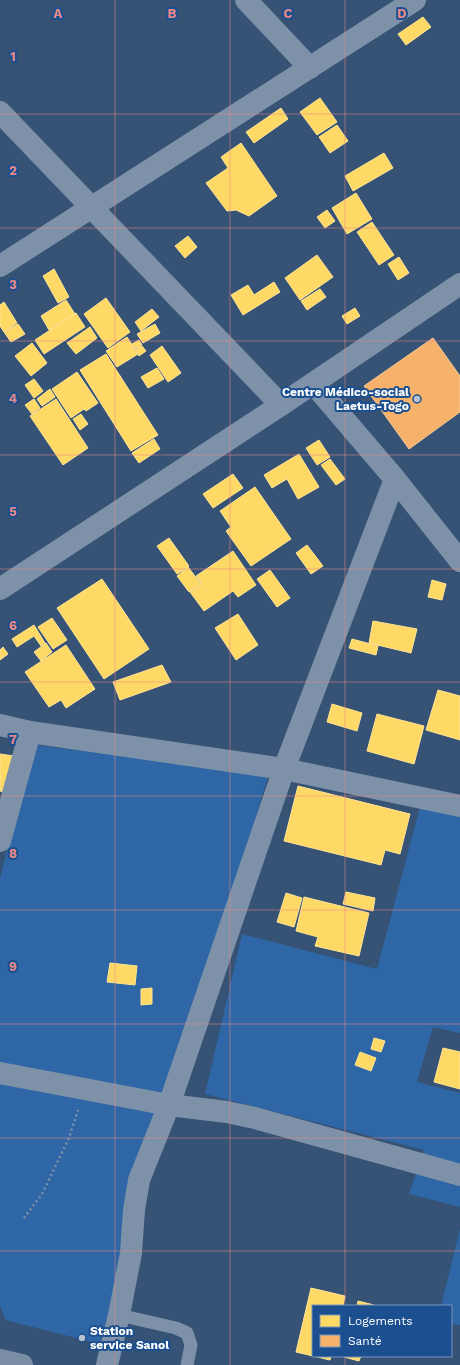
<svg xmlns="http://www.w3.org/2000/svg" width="460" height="1365" viewBox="0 0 460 1365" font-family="'Work Sans',sans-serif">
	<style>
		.green { fill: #2f66a5 }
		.homes { fill: #ffd966; stroke: #ffe494 }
		.health { fill: #f6b26b; stroke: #f9c997 }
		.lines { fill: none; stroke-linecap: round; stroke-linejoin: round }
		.path { stroke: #7d92a8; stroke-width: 2.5; stroke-dasharray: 2 3; stroke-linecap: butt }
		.lane { stroke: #7d92a8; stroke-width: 13 }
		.street { stroke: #7d92a8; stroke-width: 22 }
		.secondary { stroke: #798da4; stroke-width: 22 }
		.grid { fill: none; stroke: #e88989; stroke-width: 1; stroke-opacity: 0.55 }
		.poi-dot { fill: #b9c2ce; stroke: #1b4f8f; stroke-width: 1.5 }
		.labels { text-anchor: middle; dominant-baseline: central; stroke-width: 4; stroke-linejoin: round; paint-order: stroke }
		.poi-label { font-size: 12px; font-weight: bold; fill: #fff; stroke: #1b4f8f; text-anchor: end }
		.grid-label { font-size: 13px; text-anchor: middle; font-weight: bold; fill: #e88989; stroke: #1b4f8f; stroke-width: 4; stroke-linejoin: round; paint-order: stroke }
	</style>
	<rect width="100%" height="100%" fill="#365274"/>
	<!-- green -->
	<path class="green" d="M34,745L269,773L100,1344L5,1320L0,1305V878Z
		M420,807L460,817V1033L433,1027L417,1082L460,1093V1207L409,1194L424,1150L205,1094L242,934L377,969Z
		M460,1229V1325L451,1324V1306H441Z"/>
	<!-- homes -->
	<path class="homes" d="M423,17L431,27L406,45L398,34Z
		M320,98L337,122L317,135L300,112Z
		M281,108L288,119L254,143L246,132Z
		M337,125L348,141L330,153L319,137Z
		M241,143L277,196L249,216L236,210L227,211L206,183L228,168L221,157Z
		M384,153L393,168L353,191L345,176Z
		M356,193L372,219L347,234L332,208Z
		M327,210L335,221L325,228L317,217Z
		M372,222L394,255L379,265L357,232Z
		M188,236L197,247L185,258L175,246Z
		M317,255L333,277L300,300L285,278Z
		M399,257L409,273L398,280L388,264Z
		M54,269L69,297L58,303L43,276Z
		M274,282L280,292L243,315L231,295L248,285L254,295Z
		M320,289L326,297L307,310L301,301Z
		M106,298L130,332L108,348L84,314Z
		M66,300L75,314L49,330L41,316Z
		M4,302L17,323L4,332L0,326V305Z
		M355,308L360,316L347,324L342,316Z
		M152,309L159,317L141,331L135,322Z
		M76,313L85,327L44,354L35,340Z
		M18,324L25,334L11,342L4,332Z
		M155,324L160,333L143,343L137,334Z
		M90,327L97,338L76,354L67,343Z
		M127,337L138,354L117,367L106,351Z
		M139,340L142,345L136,349L132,344Z
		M32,343L47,363L31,376L15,356Z
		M142,346L146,351L139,356L136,350Z
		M162,346L181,373L168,382L150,355Z
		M106,354L158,435L131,451L80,370Z
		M157,368L164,379L148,388L141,377Z
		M77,372L98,403L86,411L84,409L71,418L52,389Z
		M34,379L43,391L34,398L25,385Z
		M50,389L55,397L42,406L37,399Z
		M34,399L40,408L32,414L25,405Z
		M56,399L88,448L63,465L30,416Z
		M81,414L88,424L80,430L73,419Z
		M154,439L160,449L139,463L132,453Z
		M319,440L330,457L317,465L306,448Z
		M299,454L319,487L298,499L287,479L272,488L264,475Z
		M330,459L345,479L336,485L321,465Z
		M233,474L243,488L213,508L203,494Z
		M255,487L291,539L251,566L226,531L231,527L220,511Z
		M169,538L189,566L177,574L157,546Z
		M307,545L323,566L311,574L296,553Z
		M233,551L256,585L238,597L233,591L204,611L190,592L202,584L196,576Z
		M188,567L201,584L189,592L177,576Z
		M270,570L290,598L277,607L257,579Z
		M102,579L149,649L104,679L57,608Z
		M432,580L446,584L442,600L428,597Z
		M238,614L258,645L236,660L215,628Z
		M52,618L67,640L53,649L38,627Z
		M373,621L417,629L411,653L369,643Z
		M34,625L45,643L41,646L34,636L17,647L12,639Z
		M352,639L378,646L376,655L349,648Z
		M46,643L52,652L41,661L34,652Z
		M66,645L95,689L66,708L61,700L49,707L25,672Z
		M3,647L8,654L0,660V650Z
		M162,665L171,682L120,700L113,682Z
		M438,690L460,696V740L426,730Z
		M332,704L362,713L357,731L327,722Z
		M377,714L424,726L414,764L367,751Z
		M0,754L14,756L7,793L0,791Z
		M298,786L410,814L400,854L385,850L381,865L284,841Z
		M346,892L375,898L373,911L343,904Z
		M286,893L302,898L294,927L277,922Z
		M304,897L369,913L359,956L315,946L318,937L296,931Z
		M110,963L137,966L135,985L107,982Z
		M152,988V1004L141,1005V989Z
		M374,1038L385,1041L381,1052L371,1049Z
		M443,1048L460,1052V1089L434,1082Z
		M360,1052L376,1058L371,1071L355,1065Z
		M311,1288L345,1296L343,1306H313V1356H331L330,1360L296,1352Z
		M358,1301L374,1305L373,1306H357Z
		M344,1356H361L359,1361L344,1357Z"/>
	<!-- health -->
	<path class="health" d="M433,338L460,376V412L409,449L364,386Z"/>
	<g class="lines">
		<!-- path -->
		<path class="path" d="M24,1218L42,1194L69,1138L78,1110"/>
		<!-- lane -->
		<path class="lane" d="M119,1315L176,1328L187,1333L191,1345L187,1365"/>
		<!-- street -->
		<path class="street" d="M246,0L310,68
			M0,112L281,405
			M0,266L415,0
			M313,383L395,479L460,561
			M0,589L281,405L460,284
			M0,725L30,732L284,769L460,806
			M0,841L30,732
			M0,1073L169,1105L227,1112L255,1118L460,1175
			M107,1365L119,1315L131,1253L134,1210L139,1180L169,1105L284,769L395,479"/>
		<!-- secondary -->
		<path class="secondary" d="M0,1360L22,1365"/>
	</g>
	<!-- grid -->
	<path class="grid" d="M115,0V1365M230,0V1365M345,0V1306M0,114H460M0,228H460M0,341H460M0,455H460M0,569H460M0,682H460M0,796H460M0,910H460M0,1024H460M0,1138H460M0,1251H460M345,1356V1365"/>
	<!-- markers -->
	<g class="poi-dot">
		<circle cx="417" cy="399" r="4"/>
		<circle cx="82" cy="1338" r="4"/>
	</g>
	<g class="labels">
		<!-- poi labels -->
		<g class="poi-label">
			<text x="409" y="392">Centre Médico-social<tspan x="409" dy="14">Laetus-Togo</tspan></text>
			<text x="90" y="1331" text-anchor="start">Station<tspan x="90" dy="14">service Sanol</tspan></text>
		</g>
	</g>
	<g class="grid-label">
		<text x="58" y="18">A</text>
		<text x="172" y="18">B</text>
		<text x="288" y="18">C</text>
		<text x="402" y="18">D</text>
		<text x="13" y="61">1</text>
		<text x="13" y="175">2</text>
		<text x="13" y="289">3</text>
		<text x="13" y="403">4</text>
		<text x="13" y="516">5</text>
		<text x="13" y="630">6</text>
		<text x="13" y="744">7</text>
		<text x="13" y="858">8</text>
		<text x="13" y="971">9</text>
	</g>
	<!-- legend -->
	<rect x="312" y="1305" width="140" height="52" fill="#1b4f8f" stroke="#7695bc"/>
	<rect x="320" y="1315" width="20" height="12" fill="#ffd966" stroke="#7695bc"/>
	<text x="348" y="1325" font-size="12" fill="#ffffff">Logements</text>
	<rect x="320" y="1335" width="20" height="12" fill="#f6b26b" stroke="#7695bc"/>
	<text x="348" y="1345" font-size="12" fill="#ffffff">Santé</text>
</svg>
